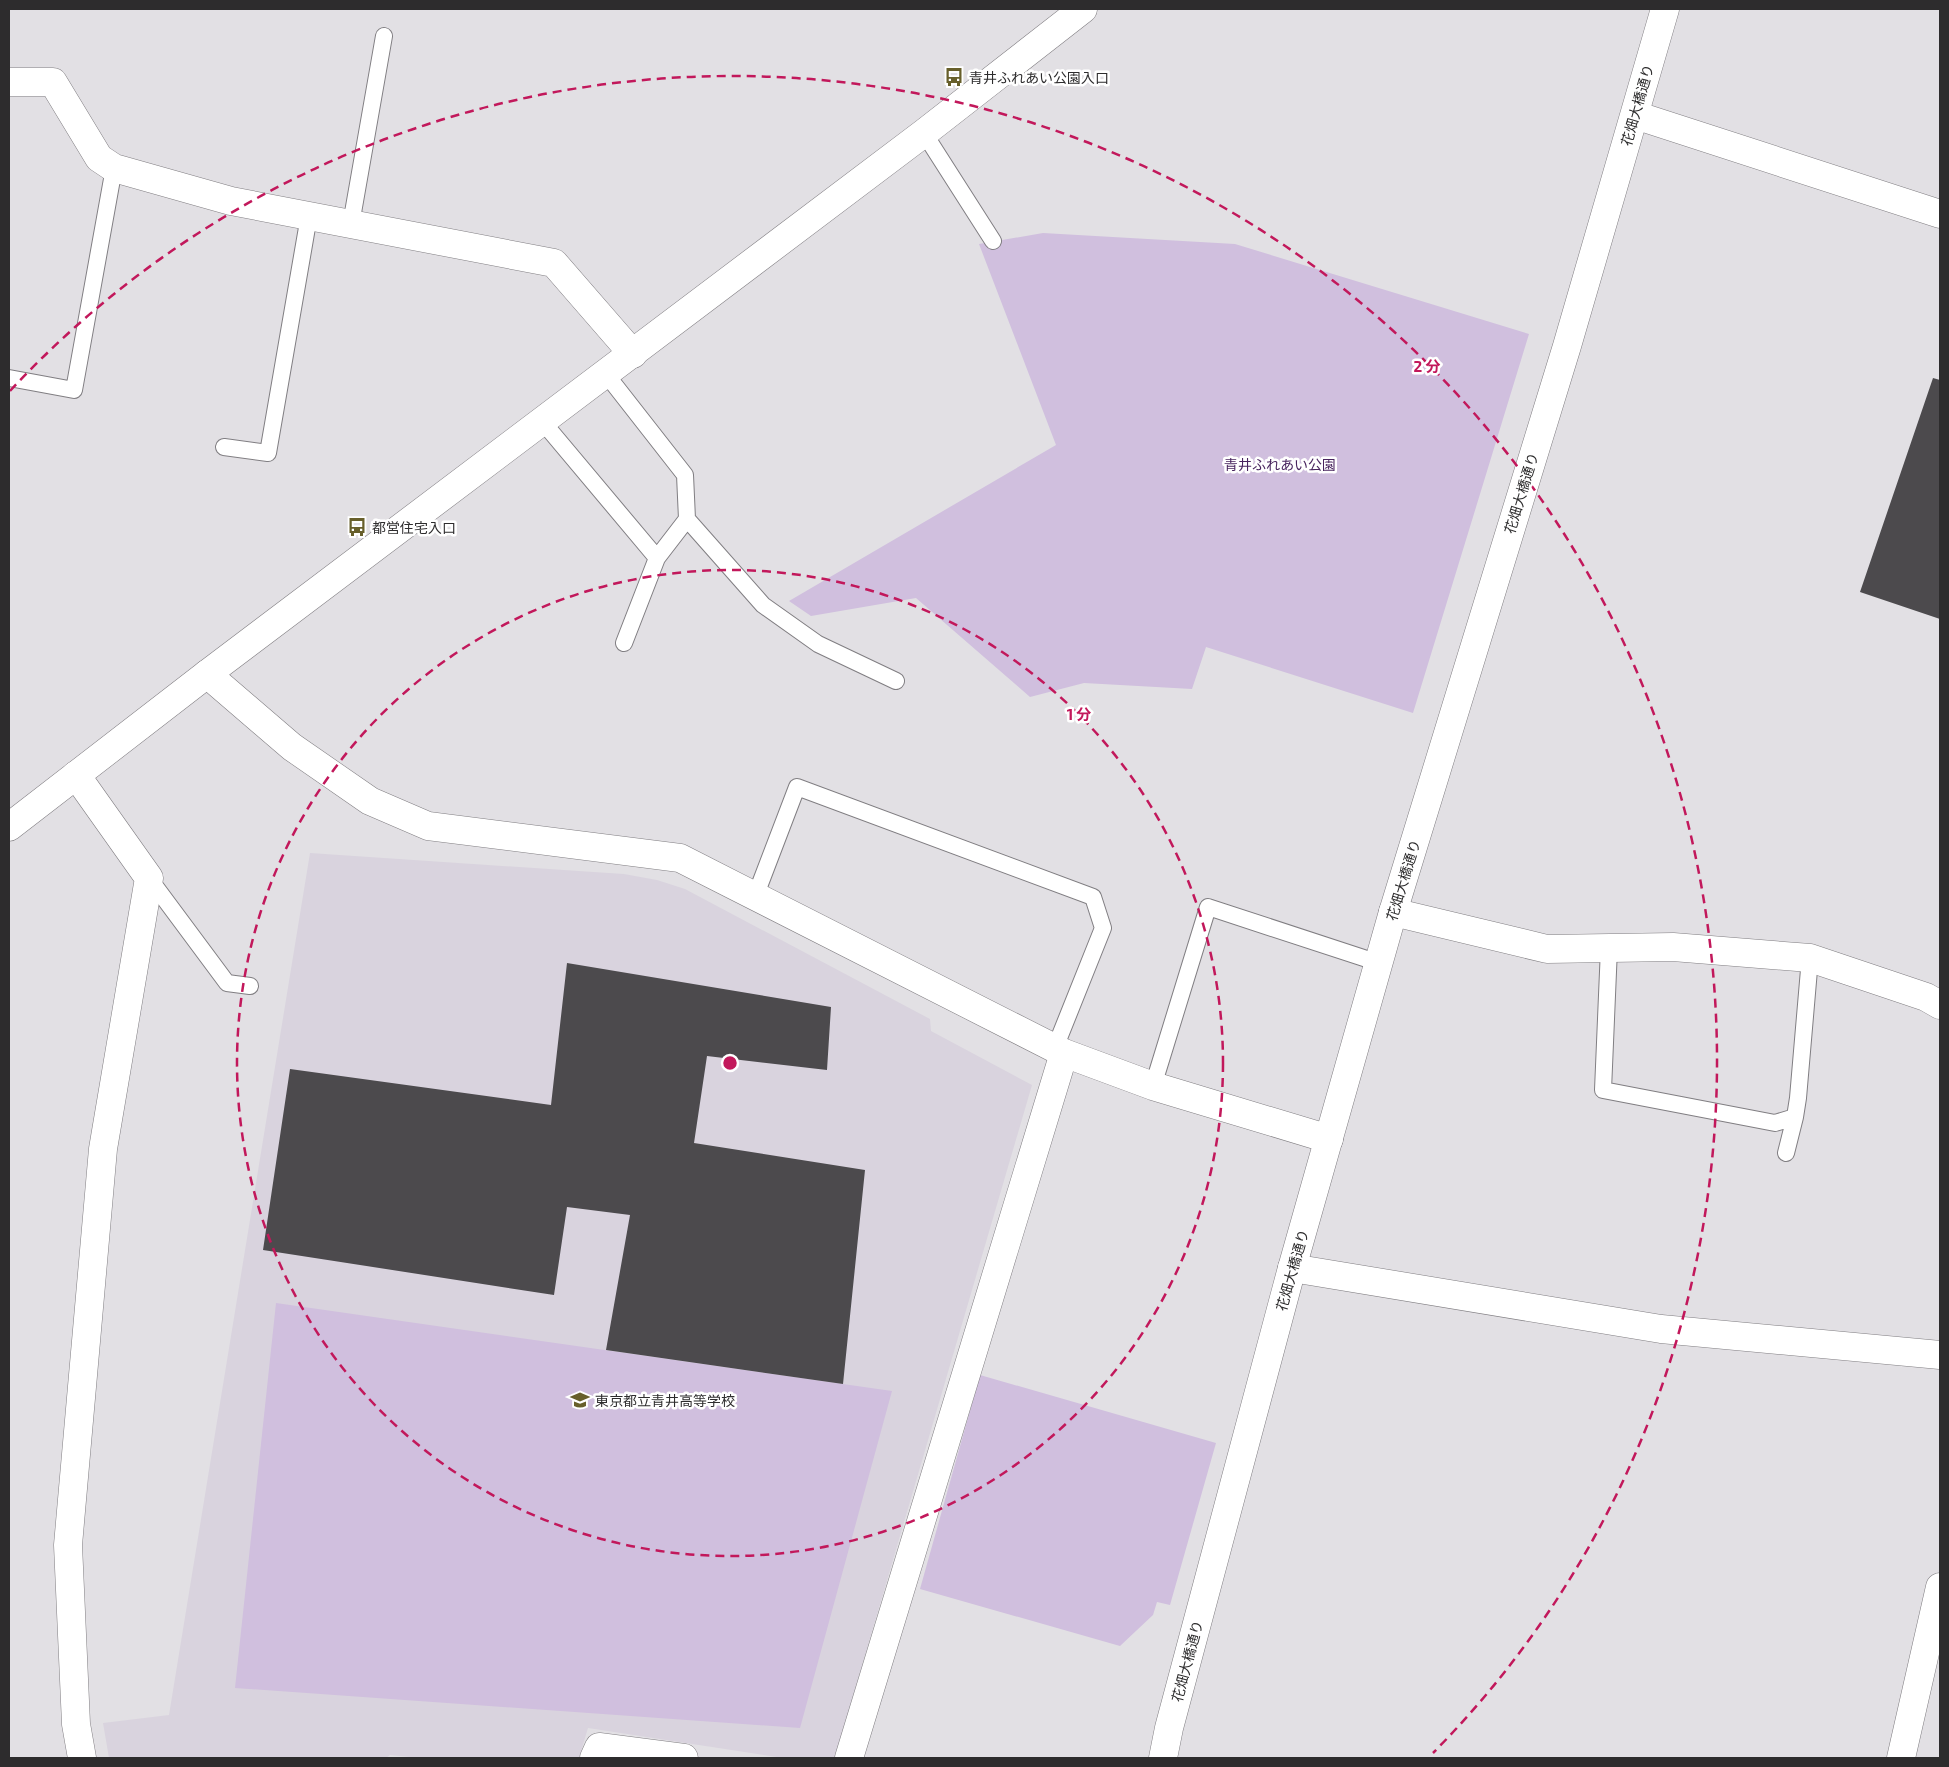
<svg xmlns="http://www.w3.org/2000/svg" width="1949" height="1767" viewBox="0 0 1949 1767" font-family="'Exo 2','Noto Sans JP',sans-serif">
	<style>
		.built { fill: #d9d3de }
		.green { fill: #d0bfde }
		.building { fill: #4c4a4d }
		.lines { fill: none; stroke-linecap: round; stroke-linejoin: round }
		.lane-casing { stroke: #807e82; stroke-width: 18 }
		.street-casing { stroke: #807e82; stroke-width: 29 }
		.secondary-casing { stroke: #807e82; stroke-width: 29 }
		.lane { stroke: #fff; stroke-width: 16 }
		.street { stroke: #fff; stroke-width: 28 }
		.secondary { stroke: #fff; stroke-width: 28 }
		.ring { fill: none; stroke: #c2185b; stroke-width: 2.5; stroke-dasharray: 9 6 }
		.labels { text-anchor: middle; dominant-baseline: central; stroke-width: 5; stroke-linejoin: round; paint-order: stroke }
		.poi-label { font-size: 14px; fill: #2d2c2d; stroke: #fff; text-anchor: start }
		.street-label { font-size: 14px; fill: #2d2c2d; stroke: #fff }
		.park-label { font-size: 14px; fill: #48245e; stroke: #fff }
		.centre { fill: #c2185b; stroke: #fff; stroke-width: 2.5 }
		.ring-label { font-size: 15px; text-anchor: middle; font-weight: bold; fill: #c2185b; stroke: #fff; stroke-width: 5; stroke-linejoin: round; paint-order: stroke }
	</style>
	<rect width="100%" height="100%" fill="#e2e0e4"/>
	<!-- built -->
	<path class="built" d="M310,853L624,874L657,880L685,889L930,1019L931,1031L1032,1085L835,1758H783L588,1728L579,1758H419L390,1755L386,1758H109L103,1723L169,1715Z"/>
	<!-- green -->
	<path class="green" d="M1043,233L1235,244L1529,334L1413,713L1206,647L1192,689L1084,683L1030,697L916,598L811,616L789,601L1056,445L979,244Z
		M276,1303L892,1391L800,1728L235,1688Z
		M980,1375L1216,1443L1170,1605L1157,1602L1153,1615L1120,1646L920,1589Z"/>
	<!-- building -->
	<path class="building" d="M1933,378L1940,380V619L1860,592Z
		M567,963L831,1007L827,1070L707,1056L694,1143L865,1170L843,1384L606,1350L630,1215L567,1207L554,1295L263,1250L290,1069L551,1105Z"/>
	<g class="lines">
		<!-- lane casing -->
		<g class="lane-casing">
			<path id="lane" d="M924,133L993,241
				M351,224L384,36
				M606,374L685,475L687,519L763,605L818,644L896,681
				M9,378L74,390L114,168
				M542,421L657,558
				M224,447L268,453L309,216
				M624,643L657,558L687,519
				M149,878L227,983L250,986
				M755,897L797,787L1093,897L1103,928L1055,1048
				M1609,948L1603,1090L1775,1123L1795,1117L1798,1098L1810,958
				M1153,1086L1208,907L1379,963
				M1786,1153L1795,1117"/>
		</g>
		<!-- street casing -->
		<g class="street-casing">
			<path id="street" d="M9,82H53L99,158L114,168L231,201L554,263L633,354
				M1635,115L1940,214
				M207,674L292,747L370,801L428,826L680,858L1064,1053L1153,1086L1329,1139
				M76,775L149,878L103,1149L68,1545L76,1724L82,1758
				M1393,912L1547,949L1673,947L1810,958L1926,997L1940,1005
				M1292,1268L1661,1329L1940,1355
				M594,1758L599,1747L684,1758
				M849,1758L1064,1053
				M1901,1758L1940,1587"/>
		</g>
		<!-- secondary casing -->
		<g class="secondary-casing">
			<path id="secondary" d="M9,827L207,674L924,133L1083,9
				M1163,1758L1169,1728L1292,1268L1393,912L1567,346L1665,9"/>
		</g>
		<!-- lane -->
		<use href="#lane" class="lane"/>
		<!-- street -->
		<use href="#street" class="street"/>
		<!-- secondary -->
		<use href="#secondary" class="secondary"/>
	</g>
	<!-- distance rings -->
	<g class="ring">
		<circle cx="730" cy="1063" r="493"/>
		<path d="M10 391A985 985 0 1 1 1433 1753"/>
	</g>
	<!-- icons -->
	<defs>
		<g id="bus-bare" transform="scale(1.5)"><path d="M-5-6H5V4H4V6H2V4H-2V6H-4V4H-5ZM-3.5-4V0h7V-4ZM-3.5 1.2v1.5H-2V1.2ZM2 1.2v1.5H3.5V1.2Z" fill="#675f2b" stroke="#fff" stroke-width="2.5" paint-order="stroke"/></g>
		<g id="school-bare" transform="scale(1.5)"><path d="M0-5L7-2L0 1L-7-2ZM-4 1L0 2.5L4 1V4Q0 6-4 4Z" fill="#675f2b" stroke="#fff" stroke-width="2.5" paint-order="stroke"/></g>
	</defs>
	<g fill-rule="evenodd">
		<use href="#bus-bare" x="954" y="77"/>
		<use href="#bus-bare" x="357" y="527"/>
		<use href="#school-bare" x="580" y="1400"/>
	</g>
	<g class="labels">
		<!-- poi labels -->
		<g class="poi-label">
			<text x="969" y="77">青井ふれあい公園入口</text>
			<text x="372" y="527">都営住宅入口</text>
			<text x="595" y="1400">東京都立青井高等学校</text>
		</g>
		<!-- street labels -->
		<g class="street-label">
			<text transform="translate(1637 105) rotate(-74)">花畑大橋通り</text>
			<text transform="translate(1521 493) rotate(-73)">花畑大橋通り</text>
			<text transform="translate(1403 880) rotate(-73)">花畑大橋通り</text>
			<text transform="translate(1292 1270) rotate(-74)">花畑大橋通り</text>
			<text transform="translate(1187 1661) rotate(-75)">花畑大橋通り</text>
		</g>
		<!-- park labels -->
		<g class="park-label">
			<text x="1280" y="464">青井ふれあい公園</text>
		</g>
	</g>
	<circle cx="730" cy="1063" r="8" class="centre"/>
	<g class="ring-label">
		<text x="1427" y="372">2 分</text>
		<text x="1079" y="720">1 分</text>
	</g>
	<!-- border -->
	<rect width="1949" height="1767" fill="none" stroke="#2d2c2d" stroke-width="20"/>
</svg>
